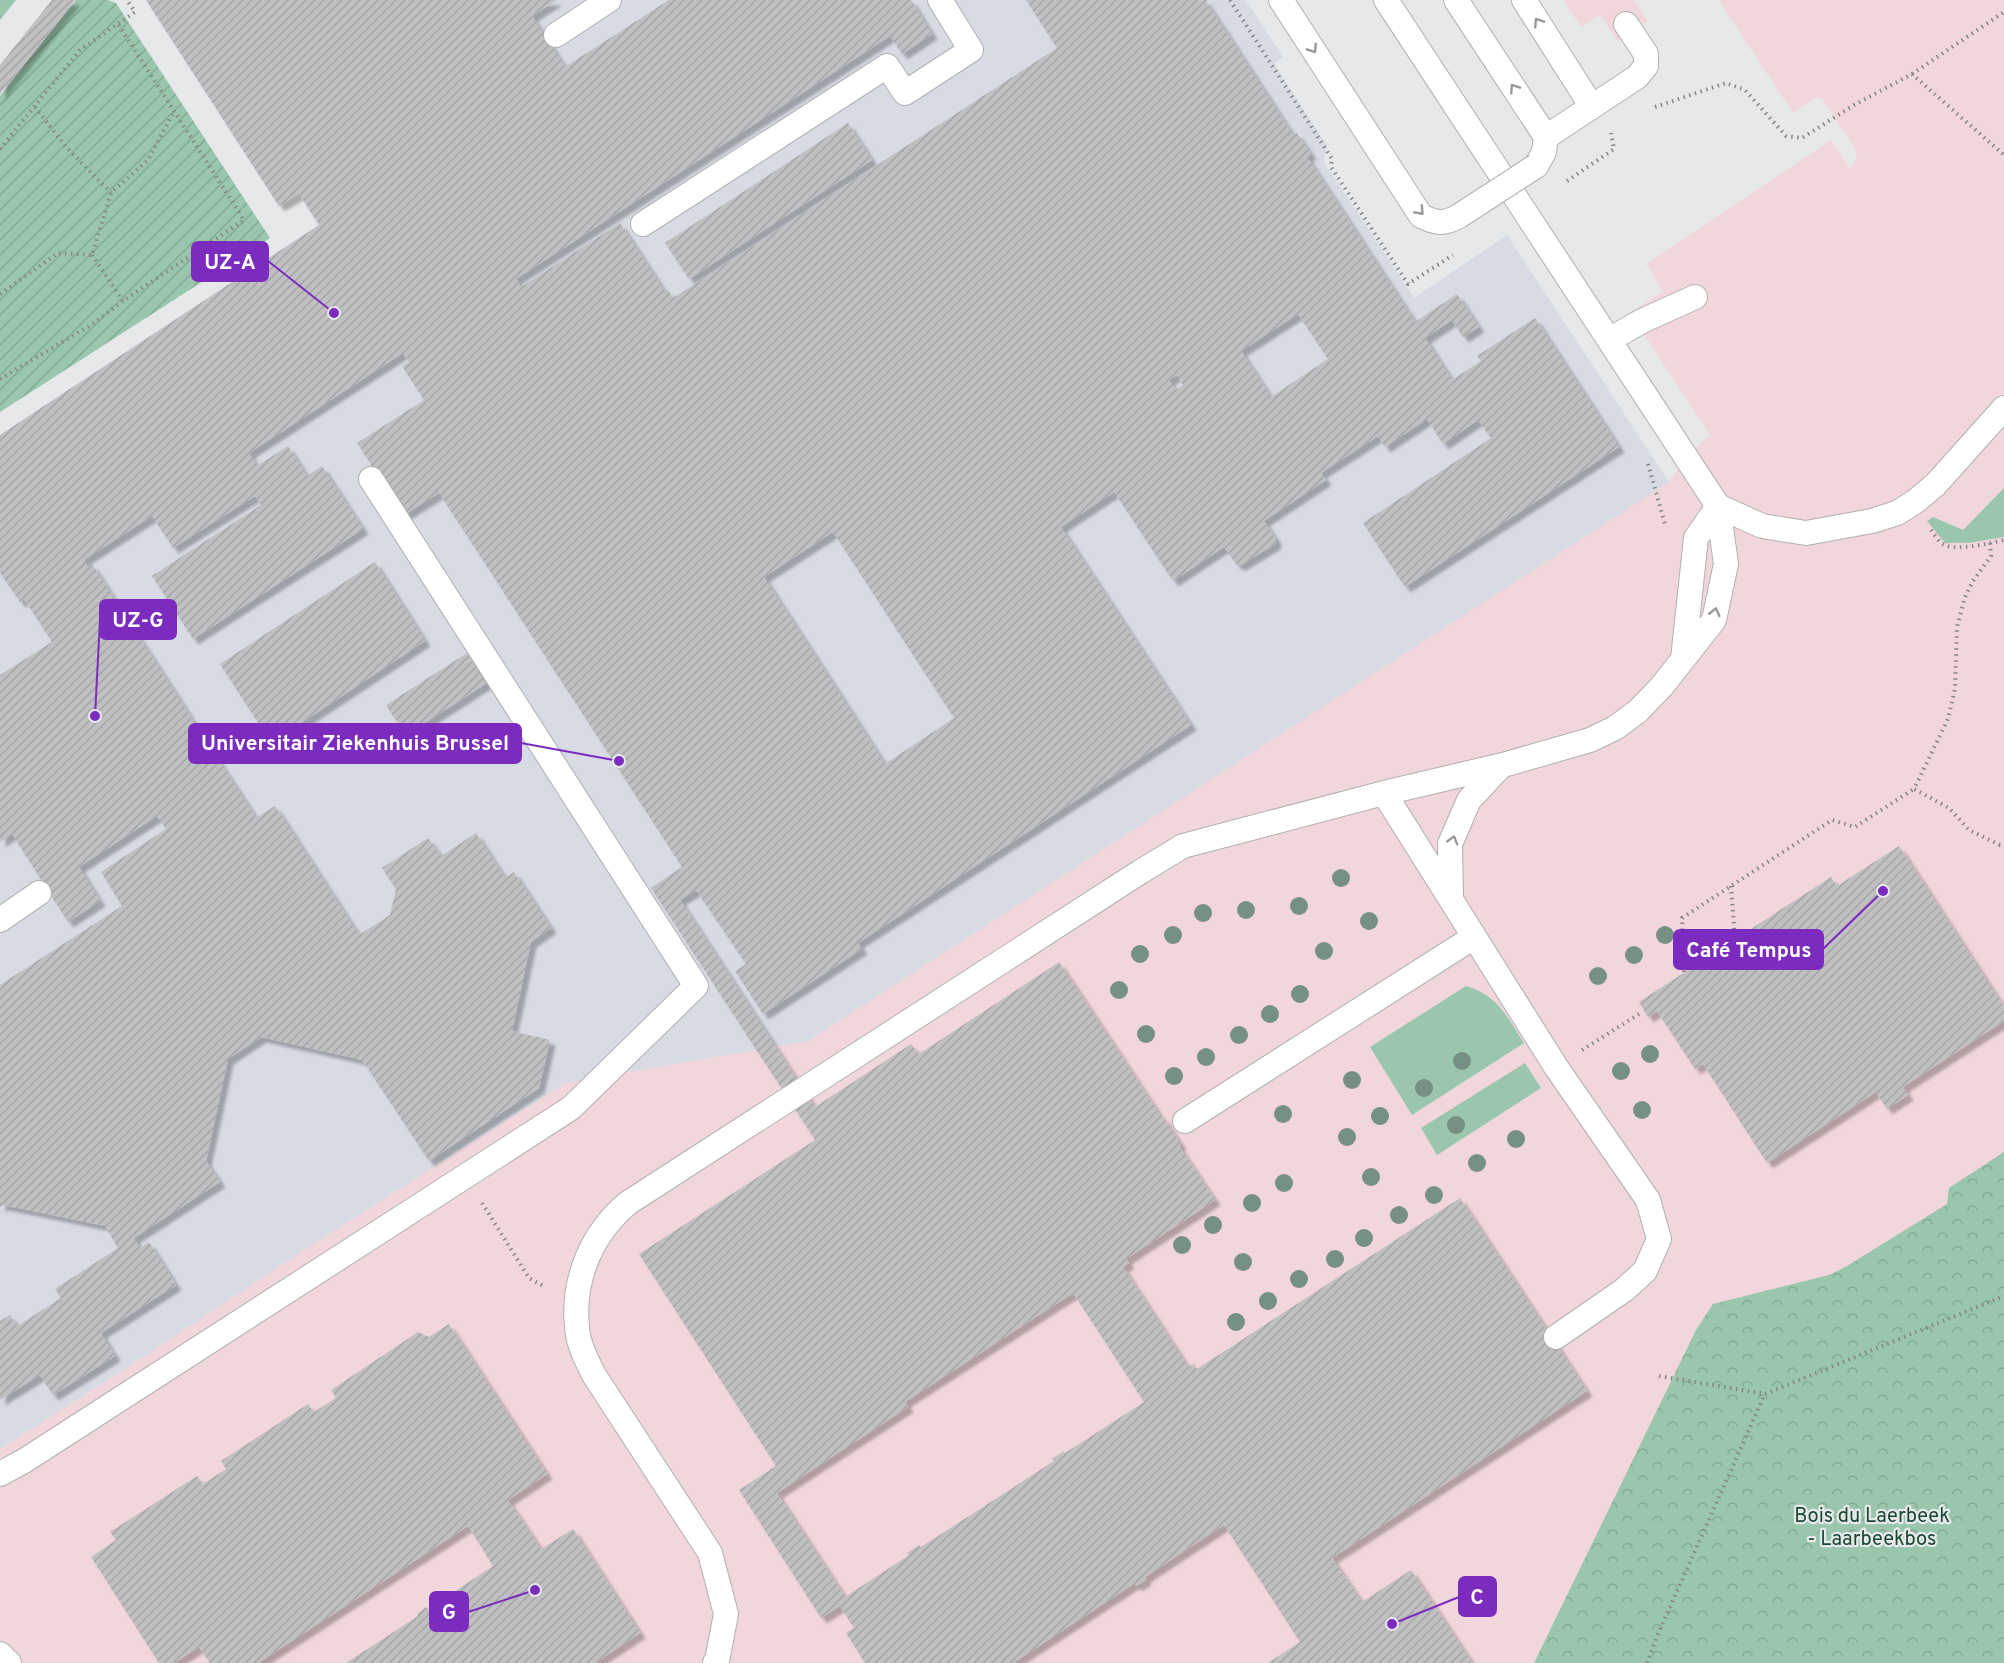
<svg xmlns="http://www.w3.org/2000/svg" width="2004" height="1663" viewBox="0 0 2004 1663" font-family="Overpass,sans-serif">
	<style>
		.education { fill: #f1d7dc }
		.built { fill: #d8dbe4 }
		.green { fill: #99c6ac }
		.forest { fill: url(#forest-crowns) }
		.garden { fill: url(#garden-furrows) }
		.building { fill: url(#building-hatch); fill-rule: evenodd; filter: url(#shadow) }
		.lines { fill: none; stroke-linecap: round; stroke-linejoin: round }
		.service-casing { stroke: #b0b0b2; stroke-width: 26 }
		.path { stroke: #858687; stroke-width: 4; stroke-dasharray: 1.5 4.5; stroke-linecap: butt }
		.service { stroke: #fff; stroke-width: 24 }
		.service-bridge-casing { stroke: #b0b0b2; stroke-width: 26; stroke-linecap: butt }
		.service-bridge { stroke: #fff; stroke-width: 24 }
		.tree { fill: #769084 }
		.oneway { stroke: #989899 }
		.labels { text-anchor: middle; dominant-baseline: central; stroke-width: 4.5; stroke-linejoin: round; paint-order: stroke }
		.park-label { font-size: 20px; fill: #1a4831; stroke: #e7e8ea }
		.leader { fill: none; stroke: #7b2cbf; stroke-width: 2 }
		.callout-dot { fill: #7b2cbf; stroke: #e7e8ea; stroke-width: 2 }
		.callout { fill: #7b2cbf; stroke: #7b2cbf; stroke-width: 2 }
		.callout-label { font-size: 21px; text-anchor: middle; font-weight: bold; fill: #fff }
	</style>
	<defs>
		<pattern id="forest-crowns" width="20" height="18" patternUnits="userSpaceOnUse" patternTransform="scale(1.5)"><rect width="20" height="18" fill="#99c6ac"/><path d="M2 6a3 3 0 1 1 6 0M12 15a3 3 0 1 1 6 0" fill="none" stroke="#83aa93"/></pattern>
		<pattern id="garden-furrows" width="10" height="10" patternUnits="userSpaceOnUse" patternTransform="scale(1.5)"><rect width="10" height="10" fill="#99c6ac"/><path d="M-1 1l2-2M0 10L10 0M9 11l2-2" fill="none" stroke="#83aa93"/></pattern>
		<pattern id="building-hatch" width="6" height="6" patternUnits="userSpaceOnUse" patternTransform="scale(1.5)"><rect width="6" height="6" fill="#c0c0c2"/><path d="M-1 1l2-2M0 6l6-6M5 7l2-2" fill="none" stroke="#a4a4a6"/></pattern>
		<filter id="shadow"><feDropShadow dx="5.5" dy="5.5" stdDeviation="1.5" flood-color="#0004"/></filter>
	</defs>
	<rect width="100%" height="100%" fill="#e7e8ea"/>
	<!-- education -->
	<path class="education" d="M1563,0H1634L1648,21L1617,41L1600,15L1581,27Z
		M1718,0H2004V1310L1664,1663H0V1449L125,1369L304,1250L565,1083L808,1041L1668,482L1702,441L1710,435L1630,313L1663,291L1646,264L1831,140L1849,168L1853,165L1856,159V150L1822,99L1817,97L1793,113Z"/>
	<!-- built -->
	<path class="built" d="M146,0H1246L1283,57L1274,64L1327,145L1324,162L1414,298L1507,235L1669,482L808,1041L565,1083L304,1250L125,1369L0,1449V435L319,225L299,194L279,206Z"/>
	<!-- green -->
	<path class="green" d="M0,0H16L0,20Z
		M2004,488V537L1968,543H1945L1927,521L1933,517L1963,530Z
		M1466,986C1498,995 1507,1017 1524,1043L1412,1115L1370,1047Z
		M1525,1063L1541,1088L1437,1155L1421,1128Z"/>
	<!-- forest -->
	<path class="forest" d="M2004,1152V1663H1534L1696,1330L1713,1304L1829,1275L1847,1266L1947,1204L1949,1188Z"/>
	<!-- garden -->
	<path class="garden" d="M76,0H108L116,3L270,238L0,412V96Z"/>
	<!-- building -->
	<path class="building" d="M52,0H75L0,94V65Z
		M146,0H557L532,16L565,67L669,0H911L932,34L902,54L890,36L516,279L521,287L620,223L665,292L668,290L673,298L1057,48L1026,0H1208L1206,1L1293,135L1297,133L1311,154L1307,157L1415,322L1457,294L1479,327L1463,337L1452,320L1425,338L1452,380L1481,361L1477,356L1535,318L1619,447L1405,587L1363,523L1491,438L1478,420L1443,444L1427,419L1385,447L1378,436L1321,473L1326,480L1264,521L1276,539L1275,544L1241,565L1236,564L1224,547L1173,581L1114,492L1061,527L1191,725L858,943L862,949L763,1014L735,971L746,964L696,890L680,900L815,1107L911,1044L919,1054L1059,962L1162,1118L1163,1117L1181,1144L1179,1146L1215,1200L1126,1259L1129,1263L1123,1267L1188,1367L1194,1364L1197,1369L1460,1198L1587,1391L1332,1558L1362,1602L1411,1570L1472,1663H1268L1300,1642L1224,1525L1145,1577L1146,1580L1136,1586L1135,1583L1013,1663H865L846,1633L854,1628L840,1606L821,1618L739,1490L776,1466L639,1254L815,1140L651,888L682,867L439,493L404,515L357,443L424,400L402,366L409,362L403,353L249,453L257,466L288,446L307,476L322,466L363,529L193,639L152,576L261,505L255,496L173,548L152,516L84,560L88,567L92,564L256,818L275,806L359,935L390,915L396,889L382,868L428,838L441,856L476,833L505,878L514,872L551,928L531,942L512,1031L550,1040L539,1088L429,1161L362,1060L261,1037L228,1059L206,1161L220,1182L134,1238L140,1248L149,1242L176,1285L101,1333L115,1356L53,1395L40,1375L0,1400V1321L10,1315L17,1326L61,1298L55,1289L118,1248L105,1226L3,1205L0,1207V985L122,906L101,872L166,829L157,816L79,867L100,901L68,922L12,834L0,842V675L52,642L24,599L20,602L0,573V435L319,225L299,194L279,206ZM1298,314L1328,359L1271,397L1241,351ZM1177,375L1183,385L1176,390L1169,380ZM833,532L954,718L885,764L764,577ZM1073,1293L1144,1402L1065,1453L1064,1451L1052,1459L1054,1461L921,1547L919,1545L907,1553L909,1555L845,1597L777,1493L908,1407L905,1402Z
		M848,123L872,160L689,279L665,243Z
		M375,562L425,641L271,743L220,664Z
		M467,653L487,683L406,735L386,705Z
		M1899,846L2004,1007V1021L1903,1087L1908,1095L1887,1109L1876,1092L1767,1163L1703,1064L1695,1069L1657,1011L1648,1017L1639,1002L1831,877L1837,886Z
		M449,1324L547,1474L508,1500L541,1549L573,1529L640,1633L595,1663H346L418,1616L417,1614L426,1607L428,1609L493,1566L468,1526L258,1663H210L199,1647L174,1663H159L91,1557L116,1540L110,1532L197,1476L203,1484L226,1469L221,1461L308,1404L314,1412L336,1398L331,1390L418,1332L429,1337Z"/>
	<g class="lines">
		<!-- service casing -->
		<g class="service-casing">
			<path id="service" d="M1281,0L1421,216C1436,223 1443,225 1459,216
				M1456,0L1546,137L1544,152L1536,166
				M1524,0L1592,107
				M556,35L609,0
				M1546,137L1637,77L1646,66V54L1626,24
				M643,224L887,66L905,93L971,50L940,0
				M1609,340L1642,321L1695,297
				M1718,506L1762,526L1806,533L1872,521L1897,513L1916,501L1936,484L2004,408
				M1683,659L1696,538L1718,506
				M1384,793L1556,1067L1648,1200L1659,1239L1645,1271L1624,1290L1556,1337
				M1451,898L1450,844L1469,800L1502,765
				M0,920L39,893
				M1185,1121L1474,937
				M0,1474L24,1461L571,1108L696,986L371,479
				M0,1654L9,1663
				M715,1663L717,1661L726,1614L710,1553L594,1375C586,1359 578,1344 577,1327C572,1279 592,1233 628,1203L1140,872L1183,846L1384,793L1503,765L1590,740L1615,728L1638,711L1662,686L1714,620L1726,564L1718,506L1386,0"/>
		</g>
		<!-- path -->
		<path class="path" d="M1230,0L1332,159L1331,167L1408,284L1453,255
			M1912,74L2004,12
			M35,107L66,147L111,193
			M1655,107L1726,83L1745,90L1786,136L1802,138L1854,105L1912,74L2004,155
			M0,149L80,50L135,12L127,0
			M1567,181L1614,149L1611,133
			M92,255L123,301
			M0,294L58,253L92,255L111,193L148,160L174,111
			M0,379L91,325L123,301L244,220L118,24
			M1648,464L1665,524
			M1931,530C1935,535 1939,543 1945,545C1955,551 1992,543 2004,540
			M1990,543L1991,556L1973,581L1965,597L1957,627L1955,689L1948,719L1914,789L1949,808L1969,830L2000,845L2004,844
			M1731,886L1735,939
			M1684,972L1682,918L1832,820L1855,827L1914,789
			M1582,1050L1639,1014
			M482,1203L529,1278L545,1287
			M1659,1376L1765,1394
			M1647,1663L1657,1636L1765,1394L2004,1296"/>
		<!-- service -->
		<use href="#service" class="service"/>
		<!-- service-bridge casing -->
		<g class="service-bridge-casing">
			<path id="service-bridge" d="M1459,216L1536,166"/>
		</g>
		<!-- service-bridge -->
		<use href="#service-bridge" class="service-bridge"/>
	</g>
	<!-- trees -->
	<g class="tree">
		<circle cx="1341" cy="878" r="9"/>
		<circle cx="1299" cy="906" r="9"/>
		<circle cx="1246" cy="910" r="9"/>
		<circle cx="1203" cy="913" r="9"/>
		<circle cx="1369" cy="921" r="9"/>
		<circle cx="1173" cy="935" r="9"/>
		<circle cx="1665" cy="935" r="9"/>
		<circle cx="1324" cy="951" r="9"/>
		<circle cx="1140" cy="954" r="9"/>
		<circle cx="1634" cy="955" r="9"/>
		<circle cx="1598" cy="976" r="9"/>
		<circle cx="1119" cy="990" r="9"/>
		<circle cx="1300" cy="994" r="9"/>
		<circle cx="1270" cy="1014" r="9"/>
		<circle cx="1146" cy="1034" r="9"/>
		<circle cx="1239" cy="1035" r="9"/>
		<circle cx="1650" cy="1054" r="9"/>
		<circle cx="1206" cy="1057" r="9"/>
		<circle cx="1462" cy="1061" r="9"/>
		<circle cx="1621" cy="1071" r="9"/>
		<circle cx="1174" cy="1076" r="9"/>
		<circle cx="1352" cy="1080" r="9"/>
		<circle cx="1424" cy="1088" r="9"/>
		<circle cx="1642" cy="1110" r="9"/>
		<circle cx="1283" cy="1114" r="9"/>
		<circle cx="1380" cy="1116" r="9"/>
		<circle cx="1456" cy="1125" r="9"/>
		<circle cx="1347" cy="1137" r="9"/>
		<circle cx="1516" cy="1139" r="9"/>
		<circle cx="1477" cy="1163" r="9"/>
		<circle cx="1371" cy="1177" r="9"/>
		<circle cx="1284" cy="1183" r="9"/>
		<circle cx="1434" cy="1195" r="9"/>
		<circle cx="1252" cy="1203" r="9"/>
		<circle cx="1399" cy="1215" r="9"/>
		<circle cx="1213" cy="1225" r="9"/>
		<circle cx="1364" cy="1238" r="9"/>
		<circle cx="1182" cy="1245" r="9"/>
		<circle cx="1335" cy="1259" r="9"/>
		<circle cx="1243" cy="1262" r="9"/>
		<circle cx="1299" cy="1279" r="9"/>
		<circle cx="1268" cy="1301" r="9"/>
		<circle cx="1236" cy="1322" r="9"/>
	</g>
	<!-- one-way arrows -->
	<defs><path id="oneway-chevron" d="M-2-3.5L2.5 0L-2 3.5" fill="none" stroke-width="1.6" stroke-linecap="round" stroke-linejoin="round" transform="scale(1.5)"/></defs>
	<g class="oneway">
		<use href="#oneway-chevron" transform="translate(1538 22) rotate(-123)"/>
		<use href="#oneway-chevron" transform="translate(1313 49) rotate(57)"/>
		<use href="#oneway-chevron" transform="translate(1514 88) rotate(-123)"/>
		<use href="#oneway-chevron" transform="translate(1420 211) rotate(47)"/>
		<use href="#oneway-chevron" transform="translate(1715 612) rotate(-77)"/>
		<use href="#oneway-chevron" transform="translate(1453 840) rotate(-74)"/>
	</g>
	<g class="labels">
		<!-- park labels -->
		<g class="park-label">
			<text x="1872" y="1517">Bois du Laerbeek<tspan x="1872" dy="23">- Laarbeekbos</tspan></text>
		</g>
	</g>
	<!-- callouts -->
	<path class="leader" d="M334 313L268 261M95 716L100 620M619 761L521 743M1883 891L1823 949M1392 1624L1459 1597M535 1590L468 1612"/>
	<g class="callout-dot">
		<circle cx="334" cy="313" r="6"/>
		<circle cx="95" cy="716" r="6"/>
		<circle cx="619" cy="761" r="6"/>
		<circle cx="1883" cy="891" r="6"/>
		<circle cx="1392" cy="1624" r="6"/>
		<circle cx="535" cy="1590" r="6"/>
	</g>
	<g class="callout">
		<rect x="192" y="242" width="76" height="39" rx="6"/>
		<rect x="100" y="600" width="76" height="39" rx="6"/>
		<rect x="189" y="724" width="332" height="39" rx="6"/>
		<rect x="1674" y="930" width="149" height="39" rx="6"/>
		<rect x="1459" y="1577" width="37" height="39" rx="6"/>
		<rect x="430" y="1592" width="38" height="39" rx="6"/>
	</g>
	<g class="callout-label">
		<text x="230" y="269">UZ-A</text>
		<text x="138" y="627">UZ-G</text>
		<text x="355" y="750">Universitair Ziekenhuis Brussel</text>
		<text x="1749" y="957">Café Tempus</text>
		<text x="1477" y="1604">C</text>
		<text x="449" y="1619">G</text>
	</g>
</svg>
